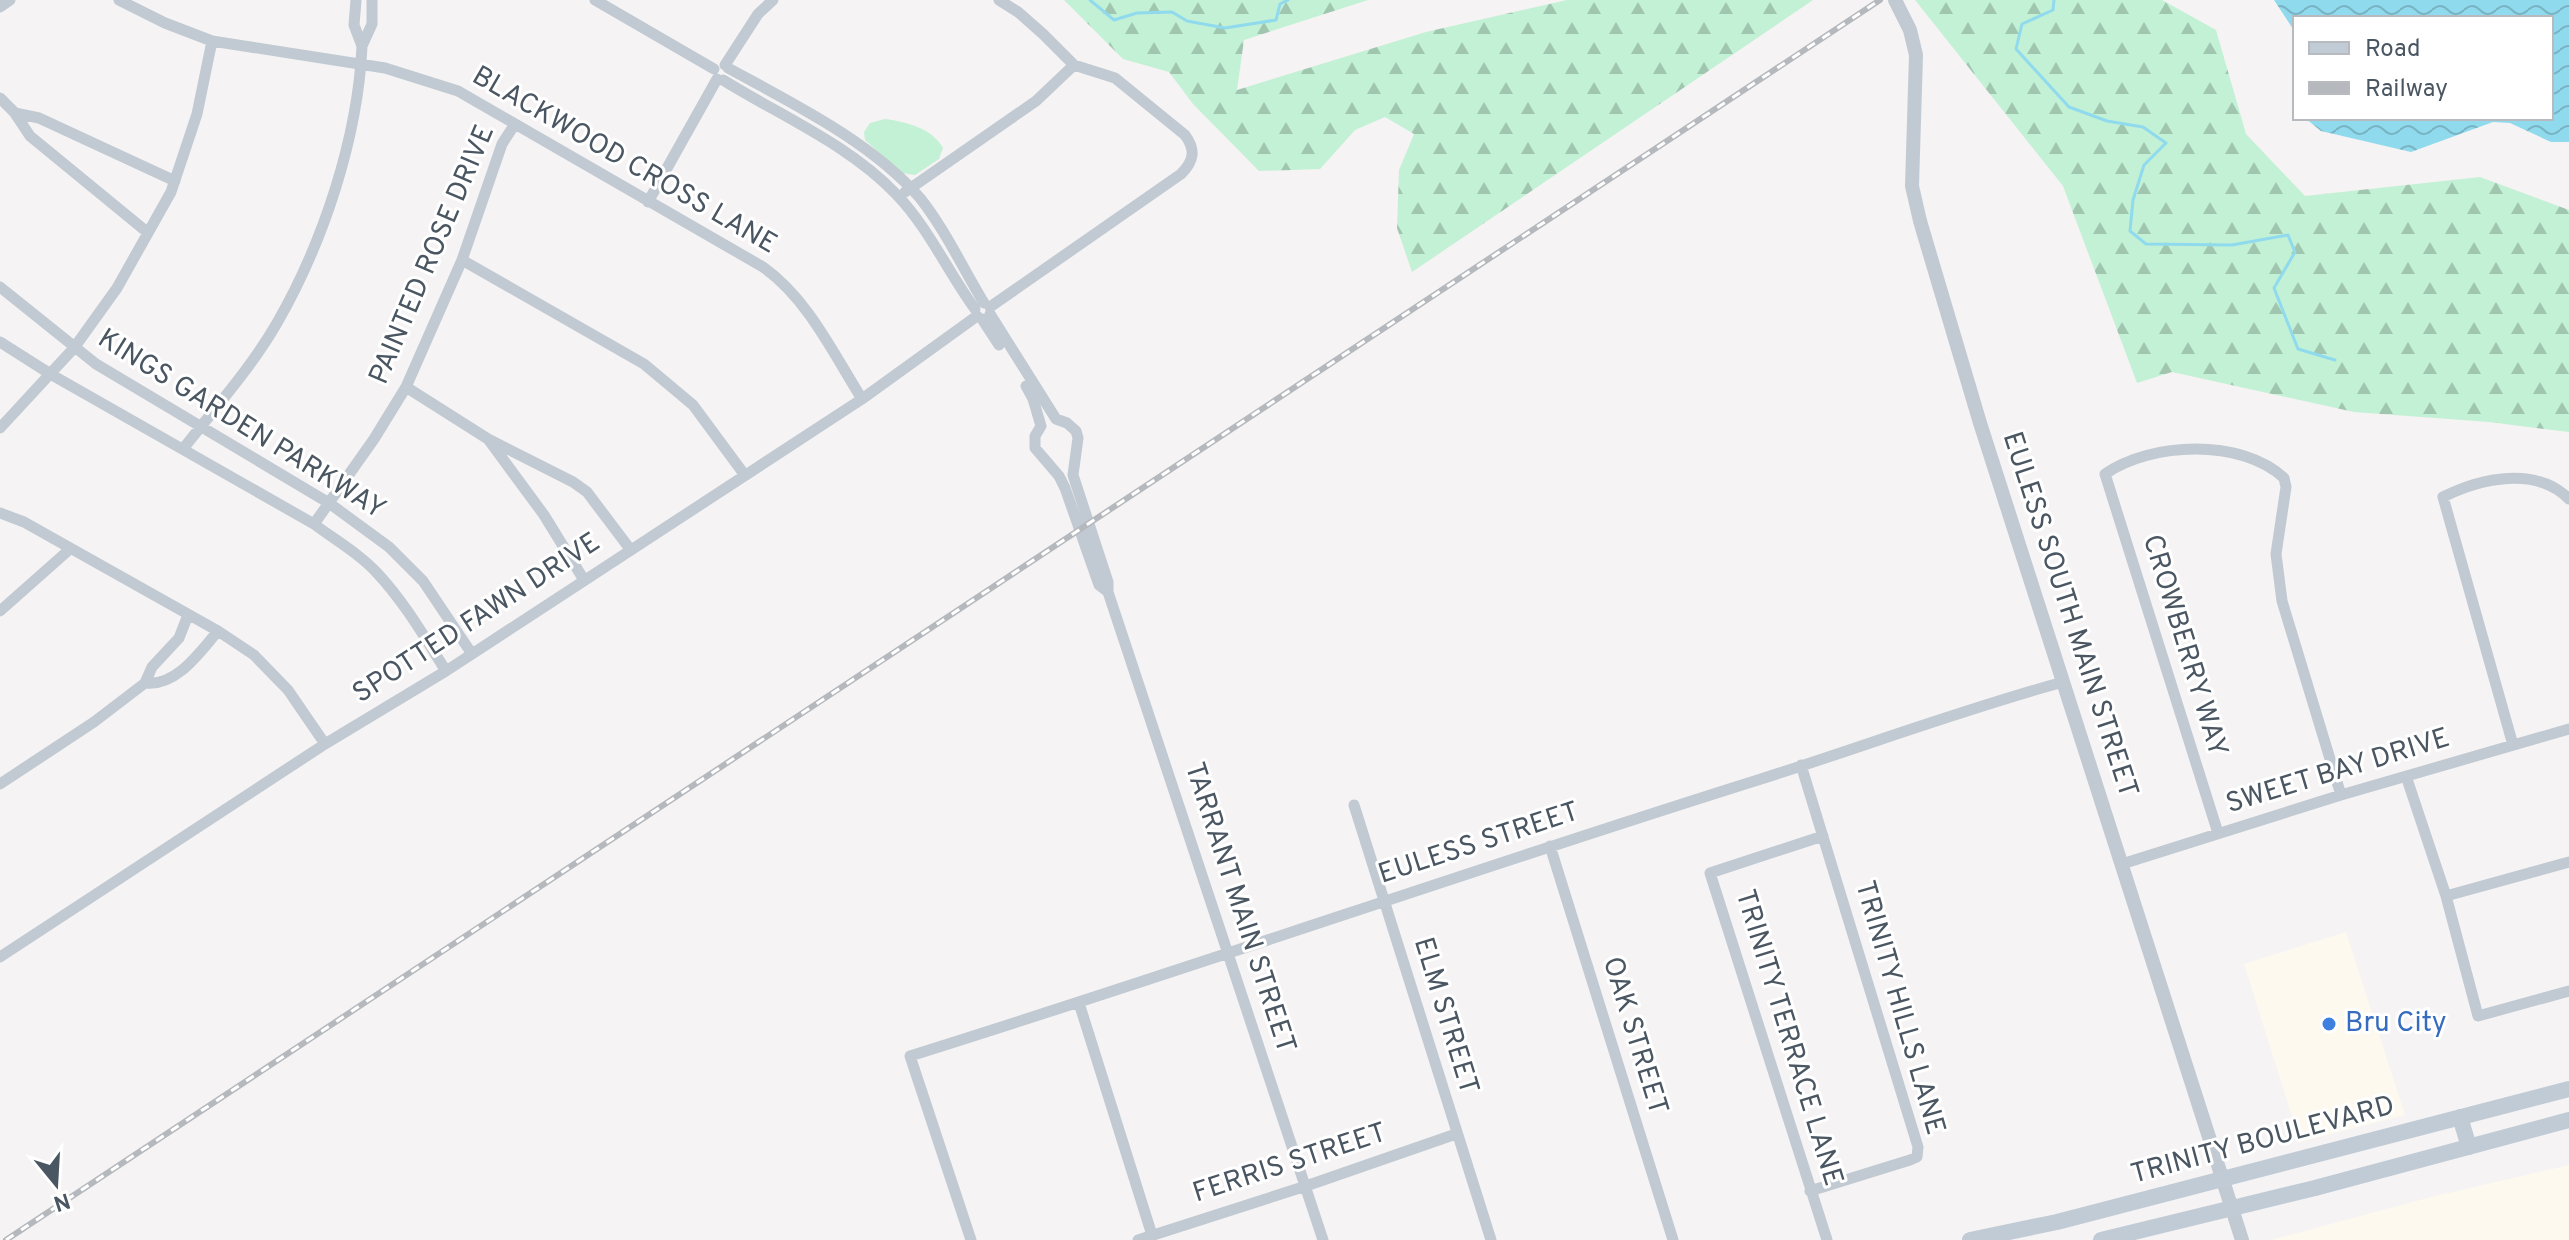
<svg xmlns="http://www.w3.org/2000/svg" width="2569" height="1240" viewBox="0 0 2569 1240" font-family="Overpass,sans-serif">
	<style>
		.commercial { fill: #fdf9ef }
		.forest { fill: url(#forest-firs) }
		.park { fill: #c3f1d5 }
		.water { fill: url(#water-waves) }
		.lines { fill: none; stroke-linecap: round; stroke-linejoin: round }
		.stream { stroke: #90daee; stroke-width: 3 }
		.minor { stroke: #c1cad2; stroke-width: 11 }
		.tertiary { stroke: #c1cad2; stroke-width: 14 }
		.secondary { stroke: #c1cbd6; stroke-width: 16 }
		.rail-casing { stroke: #b5b8bd; stroke-width: 6 }
		.rail { stroke: #fff; stroke-width: 3; stroke-dasharray: 9; stroke-linecap: butt }
		.shop-dot { fill: #3f7fe0; stroke: #fff; stroke-width: 3 }
		.labels { text-anchor: middle; dominant-baseline: central; stroke-width: 6; stroke-linejoin: round; paint-order: stroke }
		.street-label { font-size: 28px; fill: #4a5661; stroke: #fff }
		.shop-label { font-size: 28px; fill: #366cbe; stroke: #fff; text-anchor: start }
	</style>
	<defs>
		<pattern id="forest-firs" width="22" height="20" patternUnits="userSpaceOnUse" patternTransform="scale(2)"><rect width="22" height="20" fill="#c3f1d5"/><path d="M5 1l3.5 6h-7zM16 11l3.5 6h-7z" fill="#a0c6b0"/></pattern>
		<pattern id="water-waves" width="16" height="10" patternUnits="userSpaceOnUse" patternTransform="scale(2)"><rect width="16" height="10" fill="#90daee"/><path d="M0 5q4-4 8 0t8 0" fill="none" stroke="#78b4c4"/></pattern>
	</defs>
	<rect width="100%" height="100%" fill="#f5f3f3"/>
	<!-- commercial -->
	<path class="commercial" d="M2346,932L2405,1115L2300,1142L2244,964Z
		M2569,1165V1240H2271L2431,1197Z"/>
	<!-- forest -->
	<path class="forest" d="M1064,0H1368L1244,40L1237,90L1426,32L1567,0H1813L1412,272L1397,228L1399,170L1414,134L1385,117L1355,130L1320,169L1259,171L1193,104L1169,72L1123,59Z
		M1915,0H2162L2216,30L2246,134L2305,196L2480,177L2569,210V432L2489,422L2354,412L2172,372L2137,383L2063,186Z"/>
	<!-- park -->
	<path class="park" d="M885,119C906,122 932,128 943,148L939,159L915,175L902,173L865,140L864,132L870,123Z"/>
	<!-- water -->
	<path class="water" d="M2274,0H2569V142H2551L2510,123L2493,122L2411,152L2321,131L2305,118H2551V18H2295V32Z"/>
	<g class="lines">
		<!-- stream -->
		<path class="stream" d="M1090,0L1114,20L1137,13L1172,12L1187,21L1225,28L1276,20L1280,4L1288,0
			M2054,0L2053,10L2022,24L2016,49L2069,107L2107,121L2143,127L2166,143L2144,165L2133,200L2130,231L2146,244L2232,245L2288,235L2295,252L2274,288L2298,349L2335,360"/>
		<!-- minor -->
		<path class="minor" d="M119,0L165,23L212,41L385,68L458,91L763,267C808,299 833,353 862,399
			M356,0L354,25L362,46L372,24V0
			M595,0L714,69
			M0,7L10,0
			M725,65L758,14L773,0
			M728,68C792,103 872,142 920,198C944,228 964,270 984,303
			M723,80C781,116 848,144 896,194C928,227 948,272 975,309
			M0,98L14,112L30,136L147,232
			M15,113L39,118L175,181
			M905,192L1036,101L1074,65
			M648,202L717,79
			M462,260L644,364L693,405L744,474
			M0,287L96,364L329,503L389,547L423,581L472,654
			M990,307L1181,174C1194,161 1196,150 1185,135L1115,78L1074,65L1043,34L1018,12L999,0
			M990,314L1056,419L1067,423L1076,431L1078,438L1073,475L1108,582V592L1323,1240
			M982,319L999,345
			M0,342L52,375L314,524C335,540 360,554 378,574C405,603 425,638 446,671
			M1026,386L1033,399L1041,426L1035,436V448L1059,476L1065,488L1099,585L1108,592
			M406,387L488,439
			M0,428L74,348L117,288L171,192L197,114L212,41
			M183,449C215,408 251,368 277,323C323,243 358,138 362,46
			M0,513L24,522L218,631L254,655L288,690L325,744
			M314,524L374,439L406,387L462,260L502,144L515,124
			M584,580L544,515L488,439L573,482L587,492L630,549
			M0,611L70,549
			M145,683C176,687 199,653 218,631
			M2513,745L2443,497C2481,478 2536,466 2569,499
			M1801,765L1918,1147L1917,1157L1910,1160L1810,1191
			M2406,776L2446,896L2478,1016L2569,991
			M0,784L94,722L145,683L152,667L179,638L188,615
			M1354,805L1491,1240
			M2218,833L2105,474C2151,442 2241,438 2284,478L2286,487L2276,554L2282,601L2341,795
			M1823,836L1710,873L1827,1240
			M1550,846L1673,1240
			M2122,864L2341,795L2569,729
			M2446,896L2569,862
			M0,957L325,744L446,671L862,399L977,316
			M1079,1003L1152,1235
			M971,1240L910,1056C1195,967 1477,868 1761,779C1862,747 1961,710 2063,682
			M1138,1240L1306,1186L1456,1134"/>
		<!-- tertiary -->
		<path class="tertiary" d="M1895,0L1910,30L1916,55L1912,186L1920,221L1980,423L2242,1240"/>
		<!-- secondary -->
		<path class="secondary" d="M2460,1117L2469,1147
			M1970,1240L2057,1222L2569,1089
			M2101,1240L2315,1188L2569,1120"/>
		<!-- rail casing -->
		<g class="rail-casing">
			<path id="rail" d="M6,1240L1880,0"/>
		</g>
		<!-- rail -->
		<use href="#rail" class="rail"/>
	</g>
	<!-- markers -->
	<circle class="shop-dot" cx="2329" cy="1024" r="8"/>
	<g class="labels">
		<!-- street labels -->
		<g class="street-label">
			<text transform="translate(624 161) rotate(30)">BLACKWOOD CROSS LANE</text>
			<text transform="translate(433 255) rotate(-67)">PAINTED ROSE DRIVE</text>
			<text transform="translate(241 425) rotate(32)">KINGS GARDEN PARKWAY</text>
			<text transform="translate(2069 615) rotate(72)">EULESS SOUTH MAIN STREET</text>
			<text transform="translate(477 619) rotate(-33)">SPOTTED FAWN DRIVE</text>
			<text transform="translate(2184 646) rotate(73)">CROWBERRY WAY</text>
			<text transform="translate(2338 772) rotate(-17)">SWEET BAY DRIVE</text>
			<text transform="translate(1479 844) rotate(-18)">EULESS STREET</text>
			<text transform="translate(1239 908) rotate(72)">TARRANT MAIN STREET</text>
			<text transform="translate(1899 1008) rotate(74)">TRINITY HILLS LANE</text>
			<text transform="translate(1445 1016) rotate(73)">ELM STREET</text>
			<text transform="translate(1634 1036) rotate(73)">OAK STREET</text>
			<text transform="translate(1788 1038) rotate(73)">TRINITY TERRACE LANE</text>
			<text transform="translate(2263 1141) rotate(-15)">TRINITY BOULEVARD</text>
			<text transform="translate(1290 1164) rotate(-18)">FERRIS STREET</text>
		</g>
		<!-- shop labels -->
		<g class="shop-label">
			<text x="2345" y="1024">Bru City</text>
		</g>
	</g>
	<!-- legend -->
	<rect x="2293" y="16" width="260" height="104" fill="#ffffff" stroke="#b7bbc0" stroke-width="2"/>
	<rect x="2309" y="42" width="40" height="12" fill="#c1cbd6" stroke="#b7bbc0" stroke-width="2"/>
	<text x="2365" y="56" font-size="24" fill="#4a5661">Road</text>
	<rect x="2309" y="82" width="40" height="12" fill="#b5b8bd" stroke="#b7bbc0" stroke-width="2"/>
	<text x="2365" y="96" font-size="24" fill="#4a5661">Railway</text>
	<!-- north arrow -->
	<g transform="translate(56 1184) rotate(162)" stroke="#ffffff" stroke-width="6" paint-order="stroke">
	<path d="M0-6L14 30L0 20L-14 30Z" fill="#4a5661"/>
	<text y="-12" font-size="22" font-weight="bold" text-anchor="middle" fill="#4a5661">N</text>
	</g>
</svg>
